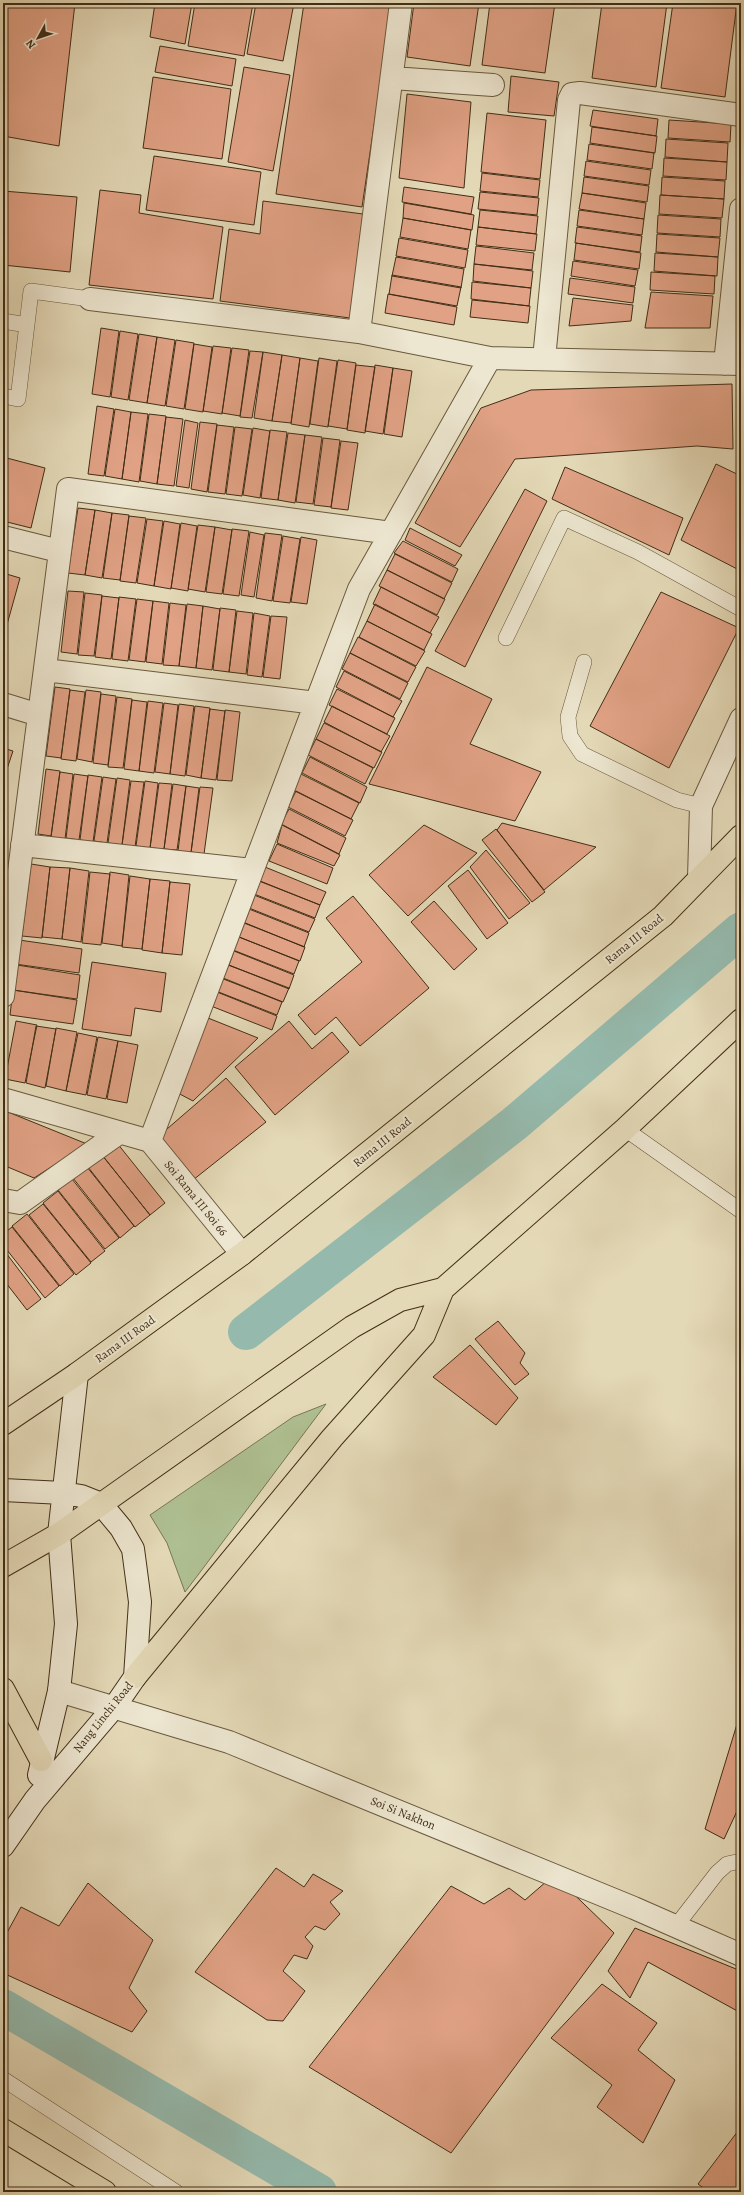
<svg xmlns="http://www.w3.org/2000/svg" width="744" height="2195" viewBox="0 0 744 2195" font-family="Alegreya,serif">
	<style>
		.green { fill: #afc092; stroke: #787754 }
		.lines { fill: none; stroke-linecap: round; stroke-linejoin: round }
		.canal { stroke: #95baad; stroke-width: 36 }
		.building { fill: #e0a184; stroke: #422e16 }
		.lane-casing { stroke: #6a593e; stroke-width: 16 }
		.street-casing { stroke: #6a593e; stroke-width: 24 }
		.secondary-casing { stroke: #422e16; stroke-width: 24 }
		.primary-casing { stroke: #422e16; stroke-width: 24 }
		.lane { stroke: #ede6d0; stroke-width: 15 }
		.street { stroke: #ede6d0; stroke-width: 22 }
		.secondary { stroke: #ede6d0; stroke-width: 22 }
		.primary { stroke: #e4d9b7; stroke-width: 22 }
		.labels { text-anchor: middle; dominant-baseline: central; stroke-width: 4; stroke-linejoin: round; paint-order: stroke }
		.street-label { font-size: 12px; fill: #422e16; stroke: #ede6d0 }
	</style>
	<rect width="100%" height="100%" fill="#e4d9b7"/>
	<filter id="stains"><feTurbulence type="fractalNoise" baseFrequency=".005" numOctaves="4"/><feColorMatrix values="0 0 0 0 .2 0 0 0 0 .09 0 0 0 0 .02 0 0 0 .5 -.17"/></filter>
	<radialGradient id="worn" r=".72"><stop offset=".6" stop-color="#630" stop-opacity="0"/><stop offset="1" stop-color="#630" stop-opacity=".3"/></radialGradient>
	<!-- green -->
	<path class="green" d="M326,1404L198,1575L185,1592L167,1543L150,1515L293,1417Z"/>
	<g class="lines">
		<!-- canal -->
		<path class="canal" d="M246,1332L514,1124L741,930
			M3,2007L319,2192"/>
	</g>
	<!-- building -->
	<path class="building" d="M3,3H75L59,146L3,136Z
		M155,3H192L185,44L150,37Z
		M195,3H253L244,56L188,46Z
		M256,3H294L283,61L247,54Z
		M304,3H392L362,207L276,194Z
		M414,3H479L470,66L407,57Z
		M490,3H555L545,73L482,65Z
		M602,3H667L656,87L592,78Z
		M673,3H737L725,97L661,88Z
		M160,46L236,59L232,86L155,72Z
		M244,67L290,75L273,171L228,162Z
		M511,76L559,82L554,116L508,112Z
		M153,77L231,89L222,159L143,148Z
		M407,94L471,102L464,188L399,178Z
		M593,110L658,119L656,136L590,126Z
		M487,113L546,120L540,179L481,172Z
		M669,120L731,124L730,142L668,138Z
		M592,127L657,136L655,153L590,143Z
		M666,139L728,143L727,162L665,157Z
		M589,144L654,153L652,169L587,160Z
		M154,156L261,172L254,225L146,210Z
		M664,158L727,162L726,180L663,176Z
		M586,161L651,170L649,185L584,176Z
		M482,173L540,180L538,197L480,191Z
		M584,177L649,186L647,202L582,193Z
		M662,177L725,181L724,199L661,195Z
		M404,187L474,197L471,214L402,202Z
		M100,190L141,195L139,213L223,227L213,299L89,285Z
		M3,191L77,197L70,272L3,265Z
		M480,192L539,198L537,215L478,209Z
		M582,193L646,203L644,219L579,209Z
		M660,195L724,199L722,218L659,214Z
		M263,201L363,214L350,318L220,301L229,229L260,234Z
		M404,203L474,215L472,230L403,218Z
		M480,210L538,216L536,234L478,227Z
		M579,210L644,219L642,235L577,226Z
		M658,215L721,219L720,237L657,233Z
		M403,218L471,230L468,249L400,237Z
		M478,227L537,234L535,251L476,245Z
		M577,227L642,236L640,252L575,243Z
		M657,234L720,238L718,257L656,252Z
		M399,238L468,250L465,268L396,256Z
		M576,243L641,253L639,269L574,260Z
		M476,246L534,253L532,270L474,264Z
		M655,253L718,257L717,276L654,271Z
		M396,257L464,269L461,288L392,276Z
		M573,261L638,270L635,286L571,276Z
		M474,264L533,271L531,288L473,281Z
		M651,272L715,276L714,294L650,290Z
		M392,275L461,287L457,306L389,294Z
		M570,278L635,287L633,303L568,294Z
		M472,282L531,288L529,306L471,299Z
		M651,292L713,296L710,328H645Z
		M388,294L457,307L454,325L385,313Z
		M573,298L633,305L631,321L569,326Z
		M472,300L530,306L528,323L470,317Z
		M101,328L119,331L110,397L92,394Z
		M120,331L138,334L128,400L111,397Z
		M139,334L157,337L147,403L129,400Z
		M157,337L175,340L165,406L147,403Z
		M176,340L194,343L184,409L166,406Z
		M194,344L212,347L203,412L185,409Z
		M213,346L231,348L222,414L203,411Z
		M232,348L249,350L240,416L222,413Z
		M250,351L263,352L252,418L240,417Z
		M263,352L282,355L272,421L254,418Z
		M282,355L300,358L291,423L272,421Z
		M300,358L318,361L309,427L291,424Z
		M319,358L337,361L328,427L310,424Z
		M338,360L356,363L347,429L328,426Z
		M356,365L375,367L365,433L347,430Z
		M375,365L393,368L383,434L365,431Z
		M393,368L412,371L402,437L384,434Z
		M732,384L733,449L697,446L515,459L460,547L415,523L481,408L531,390Z
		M97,406L114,409L104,476L88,474Z
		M115,409L131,412L122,479L105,476Z
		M131,412L148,414L139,482L122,479Z
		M149,414L166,416L157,484L140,481Z
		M166,417L183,419L174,486L157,484Z
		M185,420L198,423L189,488L176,486Z
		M200,422L217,424L207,492L191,489Z
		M217,425L234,427L225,494L208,492Z
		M235,427L252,429L242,496L226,494Z
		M253,428L270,431L260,498L243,495Z
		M270,430L287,432L278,500L261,498Z
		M288,433L305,435L295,503L278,500Z
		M305,435L322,437L313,504L296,502Z
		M323,438L340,440L331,507L314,505Z
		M341,441L358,443L348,510L331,508Z
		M3,457L45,468L31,528L3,521Z
		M716,464L741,476V571L681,540Z
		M565,467L683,518L669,555L552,499Z
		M525,489L547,501L465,667L435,651Z
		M78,508L95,510L85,575L68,573Z
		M95,510L112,513L102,578L85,575Z
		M112,513L129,515L120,580L103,578Z
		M129,516L146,518L136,583L120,581Z
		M147,519L163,521L154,586L137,583Z
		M164,521L180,524L171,589L154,586Z
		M181,523L197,526L188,591L171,588Z
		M198,525L215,527L205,592L188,589Z
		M215,527L232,530L222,594L206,592Z
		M410,528L462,555L455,566L405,540Z
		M232,529L249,531L239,596L223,594Z
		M250,532L264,535L254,597L241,595Z
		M265,533L282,535L272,601L256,598Z
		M283,536L300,539L290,603L273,601Z
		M301,537L317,540L307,604L291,602Z
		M403,541L458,569L452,582L394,553Z
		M395,554L452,583L444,599L387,570Z
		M387,570L445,599L437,615L379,586Z
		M3,573L20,578L3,639Z
		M381,587L439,617L430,633L373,604Z
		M68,591L84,592L77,654L61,652Z
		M661,592L739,628L669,768L590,726Z
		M85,593L102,595L94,656L78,655Z
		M102,596L119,598L111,659L95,657Z
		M119,597L136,599L128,661L112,659Z
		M137,599L153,601L145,662L129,660Z
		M153,601L169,603L162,664L146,662Z
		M170,603L186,605L179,666L163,665Z
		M187,604L203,606L196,668L179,666Z
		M375,604L432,634L424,650L367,621Z
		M203,606L220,609L212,670L196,668Z
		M220,608L236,610L229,672L213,670Z
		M237,611L253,613L246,674L229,672Z
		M254,613L270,616L262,677L247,675Z
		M271,616L287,617L280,679L263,677Z
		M367,621L425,651L416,666L359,637Z
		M358,637L416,667L408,682L350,653Z
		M350,653L408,683L400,699L342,669Z
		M427,667L492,699L470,744L541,772L515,821L369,784Z
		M344,671L402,701L393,717L336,687Z
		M55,687L70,689L61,758L46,756Z
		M337,689L395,718L387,734L329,705Z
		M70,690L85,692L76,761L61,759Z
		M86,690L101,692L92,762L77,759Z
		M101,694L116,696L108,765L93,763Z
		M117,697L132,699L123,768L108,767Z
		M132,700L147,702L139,771L124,769Z
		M148,701L163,703L154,773L139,771Z
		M164,703L178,705L170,774L155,772Z
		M179,704L194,706L185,776L170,774Z
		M195,706L210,708L201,778L186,775Z
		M332,706L390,736L381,752L324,722Z
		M210,709L225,711L216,780L201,778Z
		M225,710L240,712L232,781L217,780Z
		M324,723L382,752L374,768L316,739Z
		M316,739L373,768L365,784L308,755Z
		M3,748L13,751L3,781Z
		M310,757L367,787L360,803L302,773Z
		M46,769L60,771L51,836L38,834Z
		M60,772L73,774L65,839L51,837Z
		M74,774L88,776L79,840L66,838Z
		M301,774L359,803L351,819L293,790Z
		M88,775L102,777L93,842L80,840Z
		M103,777L116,779L107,843L94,841Z
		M117,778L130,780L122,845L108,843Z
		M131,781L144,782L135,847L122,845Z
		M145,781L158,783L150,848L136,846Z
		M159,783L172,784L164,849L150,848Z
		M173,784L186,786L177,850L164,849Z
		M186,786L199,788L191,853L178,851Z
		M200,787L213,788L204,854L191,852Z
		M296,791L353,820L345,836L288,807Z
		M289,809L346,838L339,854L281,824Z
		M502,823L596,847L544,890L497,830Z
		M282,825L340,855L334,866L277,843Z
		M424,825L477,853L408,916L369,875Z
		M496,829L545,892L532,902L482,840Z
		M277,844L333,868L327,884L269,861Z
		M486,850L530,903L509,919L470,867Z
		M31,864L50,867L42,938L22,936Z
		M50,867L70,868L62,939L42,937Z
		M265,867L326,892L320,905L260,881Z
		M70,868L89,871L81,942L62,939Z
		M468,870L508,923L487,939L448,886Z
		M90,872L110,874L101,945L82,943Z
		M110,872L129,875L122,946L102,943Z
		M130,876L150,879L142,949L122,947Z
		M150,879L170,881L162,953L142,950Z
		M259,881L320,905L315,918L254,894Z
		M170,882L190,884L182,955L162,953Z
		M254,895L315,919L309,932L249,908Z
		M353,896L429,988L360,1046L336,1017L315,1035L298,1015L362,962L326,918Z
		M434,901L477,949L454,970L411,922Z
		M249,909L309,933L304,947L243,922Z
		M244,923L305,947L300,961L239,937Z
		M239,937L299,961L294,974L233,950Z
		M19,940L82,949L79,973L15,964Z
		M234,951L294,975L289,989L229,965Z
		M92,962L166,973L161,1012L135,1008L131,1036L82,1029Z
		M17,965L80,975L77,999L13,990Z
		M228,965L289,988L283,1002L223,978Z
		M221,978L282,1002L277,1015L216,991Z
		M13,990L77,1000L73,1024L10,1015Z
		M217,992L277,1016L272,1030L211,1006Z
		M208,1018L258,1038L193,1101L174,1091Z
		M16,1021L37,1025L25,1083L5,1079Z
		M289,1021L312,1049L332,1032L349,1052L275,1115L235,1067Z
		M36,1026L56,1029L45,1088L26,1083Z
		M56,1028L77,1032L66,1091L46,1086Z
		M78,1033L97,1037L86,1095L66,1091Z
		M98,1037L118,1041L106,1099L87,1095Z
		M118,1041L138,1045L127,1103L107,1099Z
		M226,1078L266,1122L193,1180L160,1135Z
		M3,1110L87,1144L34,1178L3,1165Z
		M117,1143L165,1203L150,1215L102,1155Z
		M102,1155L150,1215L135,1227L88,1167Z
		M87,1167L134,1226L120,1238L73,1178Z
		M72,1179L119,1238L105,1249L58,1190Z
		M58,1191L105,1251L91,1262L43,1203Z
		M43,1204L91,1263L76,1275L29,1215Z
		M27,1214L74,1274L60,1286L12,1226Z
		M12,1227L59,1286L45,1298L3,1245V1234Z
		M3,1249L41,1299L27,1310L3,1279Z
		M498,1321L525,1353L520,1363L529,1374L515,1385L475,1339Z
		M470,1345L518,1398L496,1425L433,1377Z
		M741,1711V1811L738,1809L724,1839L705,1829Z
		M276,1868L304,1887L313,1874L343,1891L330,1902L340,1914L325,1930L315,1926L305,1937L313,1946L307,1959L294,1955L283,1971L305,1991L283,2021L267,2020L195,1972Z
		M554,1875L614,1933L451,2153L309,2067L451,1886L484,1904L509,1888L525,1900Z
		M88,1883L153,1940L129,1988L147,2011L132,2032L3,1973V1940L21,1907L59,1926Z
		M635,1928L741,1971V2013L648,1962L630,1998L608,1971Z
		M602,1984L657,2023L638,2050L675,2080L643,2143L597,2107L612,2085L551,2038Z
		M741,2127V2192H709L698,2184Z"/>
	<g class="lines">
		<!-- lane casing -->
		<g class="lane-casing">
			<path id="lane" d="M3,321L27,325
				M3,396L18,399L31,291L90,299
				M506,638L564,518L638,552L741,609
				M584,662L568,717L570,736L582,754L677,800L701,806
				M625,1129L741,1211
				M676,1926L717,1873L727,1864L741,1861
				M3,2079L176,2192"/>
		</g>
		<!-- street casing -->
		<g class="street-casing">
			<path id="street" d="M392,78L493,85
				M90,299L359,332L490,358L741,364
				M359,332L401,3
				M544,359L569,100L572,94L580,93L741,115
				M725,364L741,209
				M3,537L59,551
				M45,670L316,703
				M3,704L39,715
				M22,845L252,870
				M699,878L701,806L741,719
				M3,996L68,489L391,533
				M3,1099L150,1141
				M150,1141L359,589L490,358
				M150,1141L242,1254
				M3,1200L20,1203L119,1133
				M59,1691L229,1742L634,1908L741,1955"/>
		</g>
		<!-- secondary casing -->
		<g class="secondary-casing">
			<path id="secondary" d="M3,1490L63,1493L81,1496L101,1504L121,1528L133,1549L140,1602L135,1677L115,1706L35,1800L3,1846
				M39,1775L59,1691L66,1624L59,1534L77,1374"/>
		</g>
		<!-- primary casing -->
		<g class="primary-casing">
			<path id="primary" d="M3,1424L77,1374L242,1254L663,916L741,836
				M3,1566L59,1534L352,1327L400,1300L443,1289L625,1129L741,1020
				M135,1677L332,1438L424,1335L443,1289
				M3,1689L41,1760
				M3,2130L105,2192"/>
		</g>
		<!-- lane -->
		<use href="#lane" class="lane"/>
		<!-- street -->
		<use href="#street" class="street"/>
		<!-- secondary -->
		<use href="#secondary" class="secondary"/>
		<!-- primary -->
		<use href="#primary" class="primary"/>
	</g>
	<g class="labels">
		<!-- street labels -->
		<g class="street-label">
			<text transform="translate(634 939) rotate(-39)">Rama III Road</text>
			<text transform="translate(382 1142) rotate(-39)">Rama III Road</text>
			<text transform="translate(196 1198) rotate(51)">Soi Rama III Soi 66</text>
			<text transform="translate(125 1339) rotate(-36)">Rama III Road</text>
			<text transform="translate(103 1717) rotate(-51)">Nang Linchi Road</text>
			<text transform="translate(403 1813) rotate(22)">Soi Si Nakhon</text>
		</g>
	</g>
	<!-- margin -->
	<rect width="744" height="2195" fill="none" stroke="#e4d9b7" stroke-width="16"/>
	<rect x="4" y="4" width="736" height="2187" fill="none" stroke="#422e16" stroke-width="2"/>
	<rect x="8" y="8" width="728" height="2179" fill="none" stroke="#422e16"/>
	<!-- north arrow -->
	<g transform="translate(38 38) rotate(230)" stroke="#ede6d0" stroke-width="3" paint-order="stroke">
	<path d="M0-3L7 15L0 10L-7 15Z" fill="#422e16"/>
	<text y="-6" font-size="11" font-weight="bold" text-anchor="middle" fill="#422e16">N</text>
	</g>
	<rect width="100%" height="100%" filter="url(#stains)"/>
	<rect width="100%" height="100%" fill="url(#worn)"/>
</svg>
